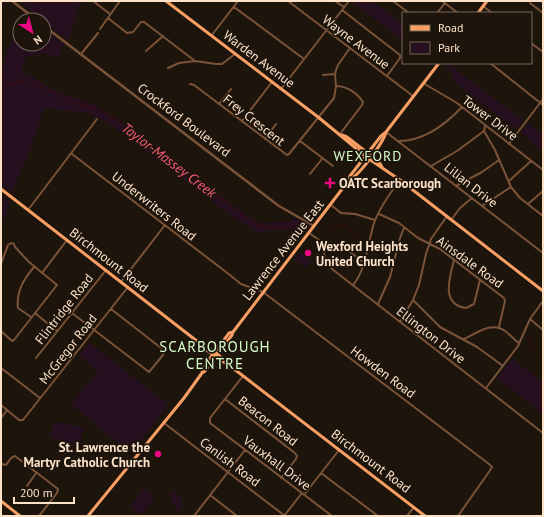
<svg xmlns="http://www.w3.org/2000/svg" width="544" height="517" viewBox="0 0 544 517" font-family="'PT Sans',sans-serif">
	<style>
		.green { fill: #260f1f }
		.lines { fill: none; stroke-linecap: round; stroke-linejoin: round }
		.stream { stroke: #380a0a; stroke-width: 1 }
		.minor { stroke: #7a5339; stroke-width: 2 }
		.tertiary { stroke: #7a5339; stroke-width: 2.5 }
		.secondary { stroke: #fa9f64; stroke-width: 3 }
		.poi-dot { fill: #eb0881; stroke: #1d150c; stroke-width: 1.5 }
		.labels { text-anchor: middle; dominant-baseline: central; stroke-width: 3.5; stroke-linejoin: round; paint-order: stroke }
		.street-label { font-size: 13px; fill: #fde2ca; stroke: #1d150c }
		.poi-label { font-size: 13px; font-weight: bold; fill: #fde2ca; stroke: #1d150c; text-anchor: start }
		.neighbourhood-label { font-size: 14px; letter-spacing: 1px; fill: #d9fdcc; stroke: #1d150c }
		.water-label { font-size: 14px; font-style: italic; fill: #f95b76; stroke: #1d150c }
		.quarter-label { font-size: 15px; letter-spacing: 1px; fill: #d9fdcc; stroke: #1d150c }
	</style>
	<rect width="100%" height="100%" fill="#1d150c"/>
	<!-- green -->
	<path class="green" d="M23,1H81L68,40L44,22V20H42L22,4Z
		M351,1H373L403,24V41Z
		M21,12L32,20H20V44H44V29L64,44L59,57L47,54L26,56L21,72L33,77L54,90L96,106L134,129L247,216L261,223L291,221L294,217L306,225V229L264,231L261,234L230,215L111,125L89,113L44,108L32,145L12,193L1,184V72Z
		M447,63L523,120L516,129L451,79L454,74L445,66Z
		M528,123L543,135V151L521,133Z
		M1,195L10,202L1,226Z
		M300,252L311,261L306,268L294,259Z
		M89,343L168,404L131,454L71,404L98,371L79,355Z
		M512,359L543,382V414L497,378Z
		M54,421L84,428L79,445L50,437Z
		M144,488L155,497L141,515L130,506Z
		M174,491H176L178,492L175,495L178,499V494L182,497L180,499L183,505L177,512L170,495L172,492L174,493Z"/>
	<g class="lines">
		<!-- stream -->
		<path class="stream" d="M34,83L64,98L103,112L125,125L251,222C267,230 287,227 305,225
			M7,86L22,81L29,82
			M1,89H2
			M332,226H346L362,245
			M528,336L532,346L543,355"/>
		<!-- minor -->
		<path class="minor" d="M93,1L110,14
			M288,1L413,96
			M335,1L344,7
			M393,1L409,13
			M442,1L458,13
			M530,3L543,13
			M483,6L492,13
			M234,7L304,59
			M342,10L400,55V58L387,76
			M437,13L445,3
			M108,18L127,33L133,32L141,22H144L195,61
			M100,29L120,1
			M212,35L238,1
			M531,43L543,52
			M146,51L163,36
			M81,54L98,33
			M490,63L543,105
			M168,68L179,63L195,61L216,64H222L235,54
			M323,75L335,74
			M423,83L457,103L543,170
			M190,84L194,85L287,155L289,154L334,98L336,86L335,74L336,70L338,65L350,48
			M336,86C347,86 357,93 363,102L362,105L340,134
			M281,89L349,1
			M219,104L231,89
			M242,121L272,82
			M485,126L484,131L495,150L511,187L520,198L543,216
			M386,132L543,253
			M265,139L276,124
			M300,141L333,166
			M399,141C424,141 445,125 462,107
			M509,144L543,99
			M72,154L226,272L241,284L263,292L489,464L492,467L491,469L458,516
			M431,166L457,151L484,131
			M310,174L322,159
			M509,181L531,161
			M456,186L482,172L499,160
			M528,204L543,191
			M331,205L341,213L355,214L375,220
			M482,206L511,187
			M28,210L97,119
			M379,214L399,223L418,238L440,249L504,298L505,301L499,327
			M451,220L460,208L472,198
			M309,233L322,242L344,247L363,262
			M322,242L325,259L332,269L543,433
			M454,260C450,276 440,305 466,308L474,304L480,280
			M1,264L8,245L11,243L14,244L15,247L29,262L57,285L14,340L12,341L1,331
			M42,273L67,240
			M121,282L165,225
			M353,285C366,270 368,242 374,223C380,207 390,193 400,180
			M413,300L440,327L477,347L503,366
			M378,304L390,277L400,238L404,228
			M35,313L57,331
			M72,313L149,372L163,355L164,352L161,348L111,309
			M31,317L18,308C16,291 24,279 34,267
			M530,319L543,330
			M400,322L413,300L419,285L426,254L431,239L447,216
			M464,339C477,333 492,321 505,331C510,334 514,340 519,343
			M36,358L106,270
			M1,368L40,398
			M243,376L210,418V423L332,516
			M486,388L518,346L530,319L543,301
			M225,399L295,453L297,456L296,459L281,478
			M1,405L19,420H23L128,287
			M1,418L7,410
			M164,423L285,516
			M1,464L6,465L11,458L15,456L58,489L57,493L39,516
			M321,473L378,516
			M27,486L36,473
			M210,495L237,516
			M304,495L339,450
			M194,516L245,450
			M284,516L302,493
			M407,516L414,507"/>
		<!-- tertiary -->
		<path class="tertiary" d="M12,1L37,20
			M44,26L279,206L314,226"/>
		<!-- secondary -->
		<path class="secondary" d="M166,1L318,117L369,159L400,180L543,291
			M478,13L487,1
			M342,135L347,137L379,162L382,167
			M349,180C359,176 383,143 386,132L439,63
			M1,189L202,345C211,349 219,355 227,362V365
			M204,346L205,349L238,372L425,516
			M202,373C203,364 223,342 229,333L233,332
			M1,501L20,516
			M88,516L184,398L202,373L205,371L232,335L233,332L349,180L350,176L381,136L386,132"/>
	</g>
	<!-- markers -->
	<g class="poi-dot">
		<path d="M328 177h4v4h4v4h-4v4h-4v-4h-4v-4h4z"/>
		<circle cx="308" cy="253" r="4"/>
		<circle cx="158" cy="454" r="4"/>
	</g>
	<g class="labels">
		<!-- street labels -->
		<g class="street-label">
			<text transform="translate(356 42) rotate(37)">Wayne Avenue</text>
			<text transform="translate(259 59) rotate(37)">Warden Avenue</text>
			<text transform="translate(490 118) rotate(37)">Tower Drive</text>
			<text transform="translate(184 120) rotate(37)">Crockford Boulevard</text>
			<text transform="translate(254 120) rotate(38)">Frey Crescent</text>
			<text transform="translate(471 185) rotate(38)">Lilian Drive</text>
			<text transform="translate(154 206) rotate(38)">Underwriters Road</text>
			<text transform="translate(283 250) rotate(-52)">Lawrence Avenue East</text>
			<text transform="translate(109 260) rotate(38)">Birchmount Road</text>
			<text transform="translate(470 262) rotate(36)">Ainsdale Road</text>
			<text transform="translate(64 309) rotate(-52)">Flintridge Road</text>
			<text transform="translate(431 335) rotate(38)">Ellington Drive</text>
			<text transform="translate(68 349) rotate(-52)">McGregor Road</text>
			<text transform="translate(383 372) rotate(37)">Howden Road</text>
			<text transform="translate(268 421) rotate(38)">Beacon Road</text>
			<text transform="translate(371 461) rotate(37)">Birchmount Road</text>
			<text transform="translate(230 462) rotate(37)">Canlish Road</text>
			<text transform="translate(277 463) rotate(37)">Vauxhall Drive</text>
		</g>
		<!-- poi labels -->
		<g class="poi-label">
			<text x="339" y="183">OATC Scarborough</text>
			<text x="316" y="246">Wexford Heights<tspan x="316" dy="15">United Church</tspan></text>
			<text x="150" y="447" text-anchor="end">St. Lawrence the<tspan x="150" dy="15">Martyr Catholic Church</tspan></text>
		</g>
		<!-- neighbourhood labels -->
		<g class="neighbourhood-label">
			<text x="368" y="156">WEXFORD</text>
		</g>
		<!-- water labels -->
		<g class="water-label">
			<text transform="translate(169 160) rotate(37)">Taylor-Massey Creek</text>
		</g>
		<!-- quarter labels -->
		<g class="quarter-label">
			<text x="215" y="346">SCARBOROUGH<tspan x="215" dy="17">CENTRE</tspan></text>
		</g>
	</g>
	<!-- border -->
	<rect width="544" height="517" fill="none" stroke="#fde2ca" stroke-width="4"/>
	<!-- legend -->
	<rect x="402" y="12" width="130" height="52" fill="#1d150c" stroke="#776758"/>
	<rect x="410" y="25" width="20" height="6" fill="#fa9f64" stroke="#776758"/>
	<text x="438" y="32" font-size="12" fill="#fde2ca">Road</text>
	<rect x="410" y="42" width="20" height="12" fill="#260f1f" stroke="#776758"/>
	<text x="438" y="52" font-size="12" fill="#fde2ca">Park</text>
	<!-- north arrow -->
	<g transform="translate(32 32) rotate(144)"><circle r="19" fill="#1d150c" stroke="#776758"/>
	<path d="M0-3L7 15L0 10L-7 15Z" fill="#eb0881"/>
	<text y="-6" font-size="11" font-weight="bold" text-anchor="middle" fill="#fde2ca">N</text>
	</g>
	<!-- scale -->
	<path d="M14 497v6h60v-6" fill="none" stroke="#fde2ca" stroke-width="2"/>
	<text x="20" y="497" font-size="12" fill="#fde2ca" stroke="#1d150c" stroke-width="3" paint-order="stroke">200 m</text>
</svg>
